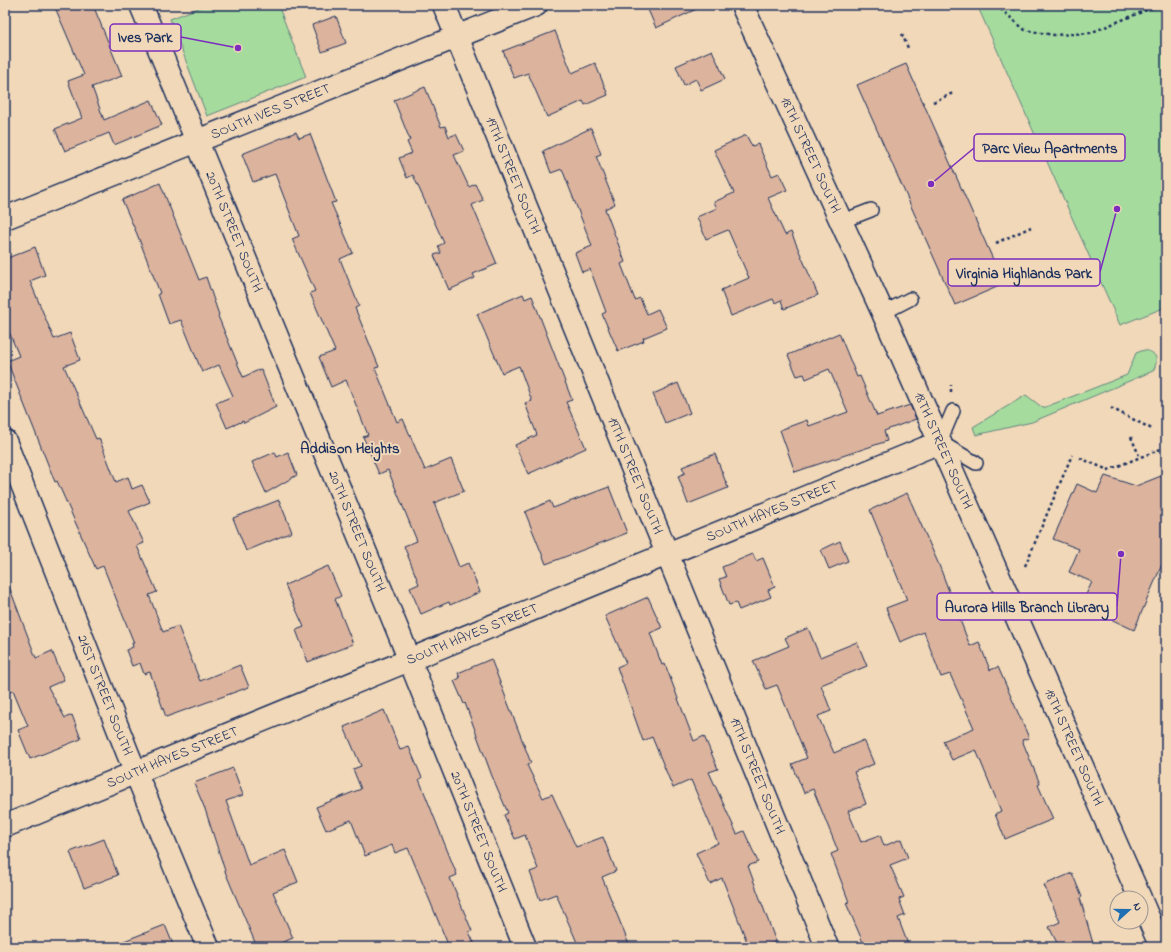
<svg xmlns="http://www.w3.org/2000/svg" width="1171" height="952" viewBox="0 0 1171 952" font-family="'Indie Flower',sans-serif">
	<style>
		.green { fill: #a6db9e; stroke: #60857e }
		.building { fill: #dcb39d; stroke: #1b2f5e }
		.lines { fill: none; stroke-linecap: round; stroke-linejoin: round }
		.lane-casing { stroke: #1b2f5e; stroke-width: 16 }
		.street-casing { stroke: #1b2f5e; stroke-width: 25 }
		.path { stroke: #1b2f5e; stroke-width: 2.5; stroke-dasharray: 3 3; stroke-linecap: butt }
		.lane { stroke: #f1d8b8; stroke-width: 13 }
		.street { stroke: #f1d8b8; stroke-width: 22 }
		.labels { text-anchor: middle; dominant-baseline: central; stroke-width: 4; stroke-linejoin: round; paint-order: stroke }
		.street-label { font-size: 14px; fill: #1b2f5e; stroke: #f1d8b8 }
		.neighbourhood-label { font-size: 15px; font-weight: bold; fill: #1b2f5e; stroke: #f1d8b8 }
		.leader { fill: none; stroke: #7b2cbf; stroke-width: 1.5 }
		.callout-dot { fill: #7b2cbf; stroke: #f1d8b8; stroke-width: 1.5 }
		.callout { fill: #f1d8b8; stroke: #7b2cbf; stroke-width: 1.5 }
		.callout-label { font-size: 15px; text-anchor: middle; font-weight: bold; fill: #1b2f5e }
	</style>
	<rect width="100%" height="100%" fill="#f1d8b8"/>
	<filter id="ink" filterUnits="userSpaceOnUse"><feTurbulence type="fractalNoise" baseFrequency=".025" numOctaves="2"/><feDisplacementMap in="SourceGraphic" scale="8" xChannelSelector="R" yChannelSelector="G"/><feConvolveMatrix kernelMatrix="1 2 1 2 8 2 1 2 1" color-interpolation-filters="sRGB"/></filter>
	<g filter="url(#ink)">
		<!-- green -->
		<path class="green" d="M206,5H278L306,77L207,116L170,19Z
			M977,5H1166V307L1120,325Z
			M1144,350C1157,352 1159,360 1153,371L1032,422L976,435L973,427L1026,395L1043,408L1127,375L1136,353Z"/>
		<!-- building -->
		<path class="building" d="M54,5H93L122,76L92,87L104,120L151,100L162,125L114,145L109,133L65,151L55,129L82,118L68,81L84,75Z
			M646,5H705L656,28Z
			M336,16L346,43L322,52L312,25Z
			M555,31L572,73L595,63L608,95L585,105L583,101L547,117L528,73L514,78L503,51Z
			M712,50L725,79L701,90L696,79L684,85L676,66Z
			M906,64L1004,284L955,305L857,85Z
			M425,87L441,127L445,126L449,137L456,134L464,151L454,155L469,187L475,184L483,200L472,205L497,264L473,274L475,278L449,290L434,255L441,253L438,246L444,243L413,175L407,178L399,158L412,153L407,142L410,140L394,100Z
			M591,128L601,154L596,156L615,204L605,209L625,262L621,264L635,300L640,298L647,314L658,309L667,328L643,338L644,341L618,351L602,314L606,312L590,269L582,272L575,253L592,246L562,169L551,173L543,151Z
			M296,132L299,138L310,134L336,202L331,203L353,253L340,259L359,306L355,308L379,367L375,368L397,422L403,419L425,470L451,459L464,491L434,503L459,567L468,563L480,592L450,605L449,602L421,614L410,588L419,584L404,546L417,541L388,470L379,474L363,437L368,435L346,380L331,387L319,357L335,351L310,293L315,291L292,239L299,236L275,174L253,182L242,154Z
			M746,135L752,146L758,144L772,176L779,173L787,190L768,198L785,235L791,232L818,295L784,309L781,300L775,303L773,299L731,316L721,290L749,278L728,230L706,239L697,217L717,208L714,202L734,193L714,150Z
			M160,183L199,280L206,277L219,315L218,316L243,377L261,369L276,407L244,423L243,421L227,428L216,403L233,396L219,365L202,372L181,320L169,324L158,294L160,293L137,234L122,200Z
			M35,247L45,275L30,281L54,339L70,333L80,360L64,366L96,439L99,438L116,482L128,477L132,489L142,485L150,502L129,511L144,543L137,546L157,592L149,595L163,632L178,626L200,681L240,665L249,687L166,717L150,672L144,674L140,663L132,666L126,650L133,647L132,643H134L103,566L96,569L57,481L55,482L7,361L19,356L5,322V259Z
			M523,294L525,299L532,296L572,400L566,402L586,448L528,474L515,445L537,435L525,403L532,401L519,366L502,373L477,314Z
			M839,333L857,377L860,376L877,416L910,405L916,419L884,431L887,441L795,472L780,430L807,420L809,426L848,412L829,369L806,379L804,374L797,376L788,355Z
			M678,383L690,413L665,423L653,394Z
			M275,452L277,457L288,452L297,475L266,493L252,462Z
			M715,454L728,488L688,504L678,476L685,473L682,467Z
			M1166,474V555L1134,630L1081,605L1092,582L1069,572L1079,549L1053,539L1077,484L1097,493L1105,476L1136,486Z
			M609,487L627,533L546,564L525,512L550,501L553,508Z
			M907,493L939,565L970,646L979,642L990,670L998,667L1029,738L1022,740L1040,784L1038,785L1053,819L1005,839L995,814L1001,811L976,750L952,760L943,741L974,728L950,674L941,677L924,632L900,642L886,608L907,600L870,510Z
			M279,500L292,532L246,551L233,518Z
			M840,541L848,561L829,569L821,550Z
			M753,554L756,561L763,558L775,587L768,590L771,597L739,610L736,603L729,605L719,579L726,577L722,567Z
			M328,566L341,596L335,599L353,644L308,662L296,630L304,627L285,585Z
			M5,581H7L36,658L52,651L64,680L48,687L65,718L72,715L81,739L30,759L18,730L28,726L13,690L10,692L5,680Z
			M648,597L662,628L650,633L662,665L665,664L694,741L704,736L718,769L709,772L737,834L744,831L758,862L748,866L776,942L763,947H749L722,878L710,884L696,853L718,843L691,780L673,788L652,737L643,741L617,667L626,663L605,616Z
			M808,628L820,657L857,642L867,666L821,685L831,711L818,716L834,753L864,740L874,764L854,772L866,804L848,811L861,842L880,835L884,846L901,839L908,858L890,865L904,897L899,899L905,915L898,918L909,947H865L846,903L849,902L831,854L838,851L813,789L804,793L792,764L807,758L777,685L766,689L753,661L789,646L785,638Z
			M491,659L531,763L527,765L543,798L552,794L576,847L603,837L616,871L602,877L630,947H579L556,894L540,900L530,872L538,869L525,835L515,839L504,815L508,813L492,776L465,703L464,704L454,681L460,678L458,673Z
			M384,710L400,750L409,747L422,778L419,779L457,875L450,878L472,931L469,932L476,947H449L408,848L395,853L392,845L365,856L351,820L326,830L316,807L361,789L353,769L361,766L344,727Z
			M233,768L243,795L226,801L249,865L285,850L298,882L273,892L293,938L271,947H257L226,874L205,809L194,783Z
			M104,839L118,875L84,888L70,852Z
			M1072,873L1082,897L1080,898L1094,947H1059L1049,927L1060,922L1044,885Z
			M165,925L174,947H111V946Z"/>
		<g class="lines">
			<!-- lane casing -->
			<g class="lane-casing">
				<path id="lane" d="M840,222L871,210
					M883,313L910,299
					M953,411L940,442L976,463"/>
			</g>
			<!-- street casing -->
			<g class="street-casing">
				<g id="street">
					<path id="s1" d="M141,5L400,636L525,947"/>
					<path id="s2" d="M444,5L827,947"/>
					<path id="s3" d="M742,5L883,313L1140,898"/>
					<path id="s4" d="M5,218L536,5"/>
					<path id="s5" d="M5,441L128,754L208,947"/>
					<path id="s6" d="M5,826L940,442"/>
					<path d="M1141,901L1161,947"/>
				</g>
			</g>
			<!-- path -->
			<path class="path" d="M996,5L1025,30L1054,35L1090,33L1159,5
				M902,34L908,48
				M933,102L953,93
				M996,243L1031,227
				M951,392V385
				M1111,408L1152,429
				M1131,437L1139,455
				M1080,458L1108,470L1166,447
				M1025,566L1072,455"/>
			<!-- lane -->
			<use href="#lane" class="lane"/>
			<!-- street -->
			<use href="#street" class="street"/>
		</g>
	</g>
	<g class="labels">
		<!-- street labels -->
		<g class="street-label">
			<text stroke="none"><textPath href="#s4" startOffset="286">SOUTH IVES STREET</textPath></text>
			<text stroke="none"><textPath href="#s3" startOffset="165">18TH STREET SOUTH</textPath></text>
			<text stroke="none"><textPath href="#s2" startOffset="184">19TH STREET SOUTH</textPath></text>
			<text stroke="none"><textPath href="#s1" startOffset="245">20TH STREET SOUTH</textPath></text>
			<text stroke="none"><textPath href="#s3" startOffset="489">18TH STREET SOUTH</textPath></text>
			<text stroke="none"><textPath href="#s2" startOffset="508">19TH STREET SOUTH</textPath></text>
			<text stroke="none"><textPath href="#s6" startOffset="829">SOUTH HAYES STREET</textPath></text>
			<text stroke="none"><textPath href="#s1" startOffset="569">20TH STREET SOUTH</textPath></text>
			<text stroke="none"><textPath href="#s6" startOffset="505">SOUTH HAYES STREET</textPath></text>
			<text stroke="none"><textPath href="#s5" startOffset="273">21ST STREET SOUTH</textPath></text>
			<text stroke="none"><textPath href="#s3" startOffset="813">18TH STREET SOUTH</textPath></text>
			<text stroke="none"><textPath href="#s6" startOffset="181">SOUTH HAYES STREET</textPath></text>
			<text stroke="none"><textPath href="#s2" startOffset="832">19TH STREET SOUTH</textPath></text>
			<text stroke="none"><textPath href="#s1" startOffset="893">20TH STREET SOUTH</textPath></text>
		</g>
		<!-- neighbourhood labels -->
		<g class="neighbourhood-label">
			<text x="350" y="449">Addison Heights</text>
		</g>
	</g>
	<!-- callouts -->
	<path class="leader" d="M238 48L181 37M931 184L974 148M1117 209L1100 272M1121 554L1117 606"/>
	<g class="callout-dot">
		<circle cx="238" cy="48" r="4"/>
		<circle cx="931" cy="184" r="4"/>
		<circle cx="1117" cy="209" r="4"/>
		<circle cx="1121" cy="554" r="4"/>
	</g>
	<g class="callout">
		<rect x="110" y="24" width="71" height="27" rx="4"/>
		<rect x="974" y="134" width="151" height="27" rx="4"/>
		<rect x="948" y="259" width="152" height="27" rx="4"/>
		<rect x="937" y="593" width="180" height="27" rx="4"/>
	</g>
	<g class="callout-label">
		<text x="145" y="42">Ives Park</text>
		<text x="1050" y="153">Parc View Apartments</text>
		<text x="1024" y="278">Virginia Highlands Park</text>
		<text x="1027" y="612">Aurora Hills Branch Library</text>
	</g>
	<!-- margin -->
	<rect width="1171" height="952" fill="none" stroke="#f1d8b8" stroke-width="20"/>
	<rect x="10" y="10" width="1151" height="932" fill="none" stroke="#1b2f5e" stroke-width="1.5" filter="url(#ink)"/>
	<!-- north arrow -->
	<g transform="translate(1129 910) rotate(69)"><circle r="19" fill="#f1d8b8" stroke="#9b9494"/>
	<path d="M0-3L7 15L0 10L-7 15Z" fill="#1f6fb2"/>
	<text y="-6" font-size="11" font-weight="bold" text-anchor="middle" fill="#1b2f5e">N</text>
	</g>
</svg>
